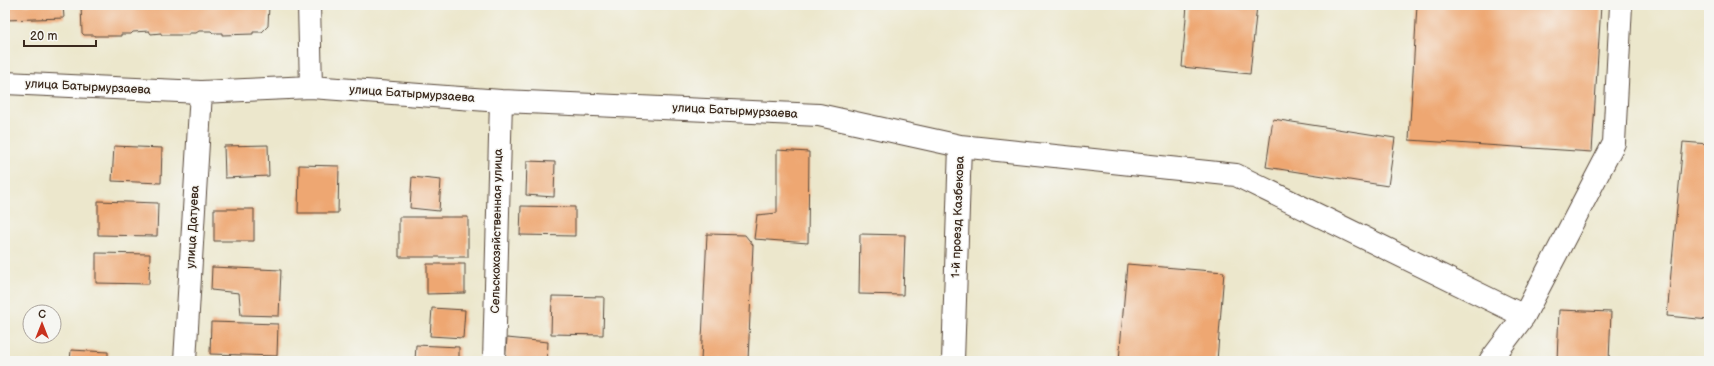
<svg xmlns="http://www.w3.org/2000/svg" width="1714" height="366" viewBox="0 0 1714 366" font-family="'Balsamiq Sans',sans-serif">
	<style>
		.building { fill: #eea772 }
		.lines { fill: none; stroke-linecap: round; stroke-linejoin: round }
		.minor-casing { stroke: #564638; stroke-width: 24 }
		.minor { stroke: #fff; stroke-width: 22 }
		.labels { text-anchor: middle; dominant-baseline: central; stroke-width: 3; stroke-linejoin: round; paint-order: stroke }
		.street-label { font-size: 12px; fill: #3b2a1e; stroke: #f6f6f2 }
	</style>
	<rect width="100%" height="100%" fill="#f6f6f2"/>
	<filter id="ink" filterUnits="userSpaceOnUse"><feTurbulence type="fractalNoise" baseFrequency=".025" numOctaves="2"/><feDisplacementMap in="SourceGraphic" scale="8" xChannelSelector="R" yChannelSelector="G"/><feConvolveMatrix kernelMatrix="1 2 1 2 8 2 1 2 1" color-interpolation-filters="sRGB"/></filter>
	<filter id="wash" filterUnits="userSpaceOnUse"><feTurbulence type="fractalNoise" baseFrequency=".012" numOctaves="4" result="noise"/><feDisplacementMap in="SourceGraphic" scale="16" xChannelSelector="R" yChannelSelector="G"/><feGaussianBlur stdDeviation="0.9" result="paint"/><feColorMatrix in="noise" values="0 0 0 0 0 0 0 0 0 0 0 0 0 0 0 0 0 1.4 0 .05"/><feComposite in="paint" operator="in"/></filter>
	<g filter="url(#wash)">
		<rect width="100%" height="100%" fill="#ece7cc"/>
		<g id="blocks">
			<!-- building -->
			<path class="building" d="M5,5H63L64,18L5,20Z
				M81,5H269L268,26L262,32H253V34L222,35V33H213L211,31H199L196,33H189V35H161V33L151,34L149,31L133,32L131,34H121V36H94V35H84L82,33Z
				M1187,5H1257L1250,74L1182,67Z
				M1417,5H1601L1592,152L1409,140Z
				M1273,119L1395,138L1388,186L1266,167Z
				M1683,142L1709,144V320L1667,316Z
				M268,145L269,176L225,178L224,146Z
				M114,146L162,148L161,183L112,181Z
				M777,150L809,152L808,243L754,239L757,215L777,213Z
				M527,161L555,162L554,197L526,195Z
				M299,165L339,166L338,213H298Z
				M412,177L441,180L439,211L410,208Z
				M98,201L158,203L157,236L98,235Z
				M521,206L575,207V236L520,235Z
				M214,209H254V241H214Z
				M399,217H468V257H399Z
				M707,234L745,235L753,245L748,361H701Z
				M860,234L905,235L903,295L859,294Z
				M96,253L150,254L149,284L96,283Z
				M427,264H465V293L427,294Z
				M1127,264L1224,272L1217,361H1119Z
				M212,267L281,270L279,316L241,315L239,293L211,290Z
				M552,296L604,297L603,335L551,334Z
				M432,308L465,310L463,338L430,336Z
				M1559,310L1611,312L1609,361H1557Z
				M211,322L278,324L277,356L210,354Z
				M507,338L548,342L547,361H505Z
				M416,345L459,347V361H415Z
				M71,350L108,352V361H70Z"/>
		</g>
	</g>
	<g filter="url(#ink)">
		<use href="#blocks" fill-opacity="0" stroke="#564638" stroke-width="1"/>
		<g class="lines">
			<!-- minor casing -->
			<g class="minor-casing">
				<path id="minor" d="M309,5L311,87
					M5,83L201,92L311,87L501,101L819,115L960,146L953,361
					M960,146L1236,175L1524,316
					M185,361L201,92
					M494,361L501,101
					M1490,361L1524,316L1614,143L1621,5"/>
			</g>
			<!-- minor -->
			<use href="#minor" class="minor"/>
		</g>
	</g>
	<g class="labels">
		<!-- street labels -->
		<g class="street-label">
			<text transform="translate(88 87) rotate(3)">улица Батырмурзаева</text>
			<text transform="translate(412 94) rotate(4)">улица Батырмурзаева</text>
			<text transform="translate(735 111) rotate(3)">улица Батырмурзаева</text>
			<text transform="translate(958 217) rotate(-88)">1-й проезд Казбекова</text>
			<text transform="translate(193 227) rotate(-87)">улица Датуева</text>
			<text transform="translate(497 231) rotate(-89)">Сельскохозяйственная улица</text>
		</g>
	</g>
	<!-- margin -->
	<rect width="1714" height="366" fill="none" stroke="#f6f6f2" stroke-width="20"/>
	<!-- north arrow -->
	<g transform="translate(42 324)"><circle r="19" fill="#f6f6f2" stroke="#aba49d"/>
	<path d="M0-3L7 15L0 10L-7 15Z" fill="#c8321e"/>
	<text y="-6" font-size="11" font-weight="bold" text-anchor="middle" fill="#3b2a1e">С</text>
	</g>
	<!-- scale -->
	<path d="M24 40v6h72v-6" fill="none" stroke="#3b2a1e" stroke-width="2"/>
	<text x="30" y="40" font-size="12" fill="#3b2a1e" stroke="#f6f6f2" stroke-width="3" paint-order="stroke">20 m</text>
</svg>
